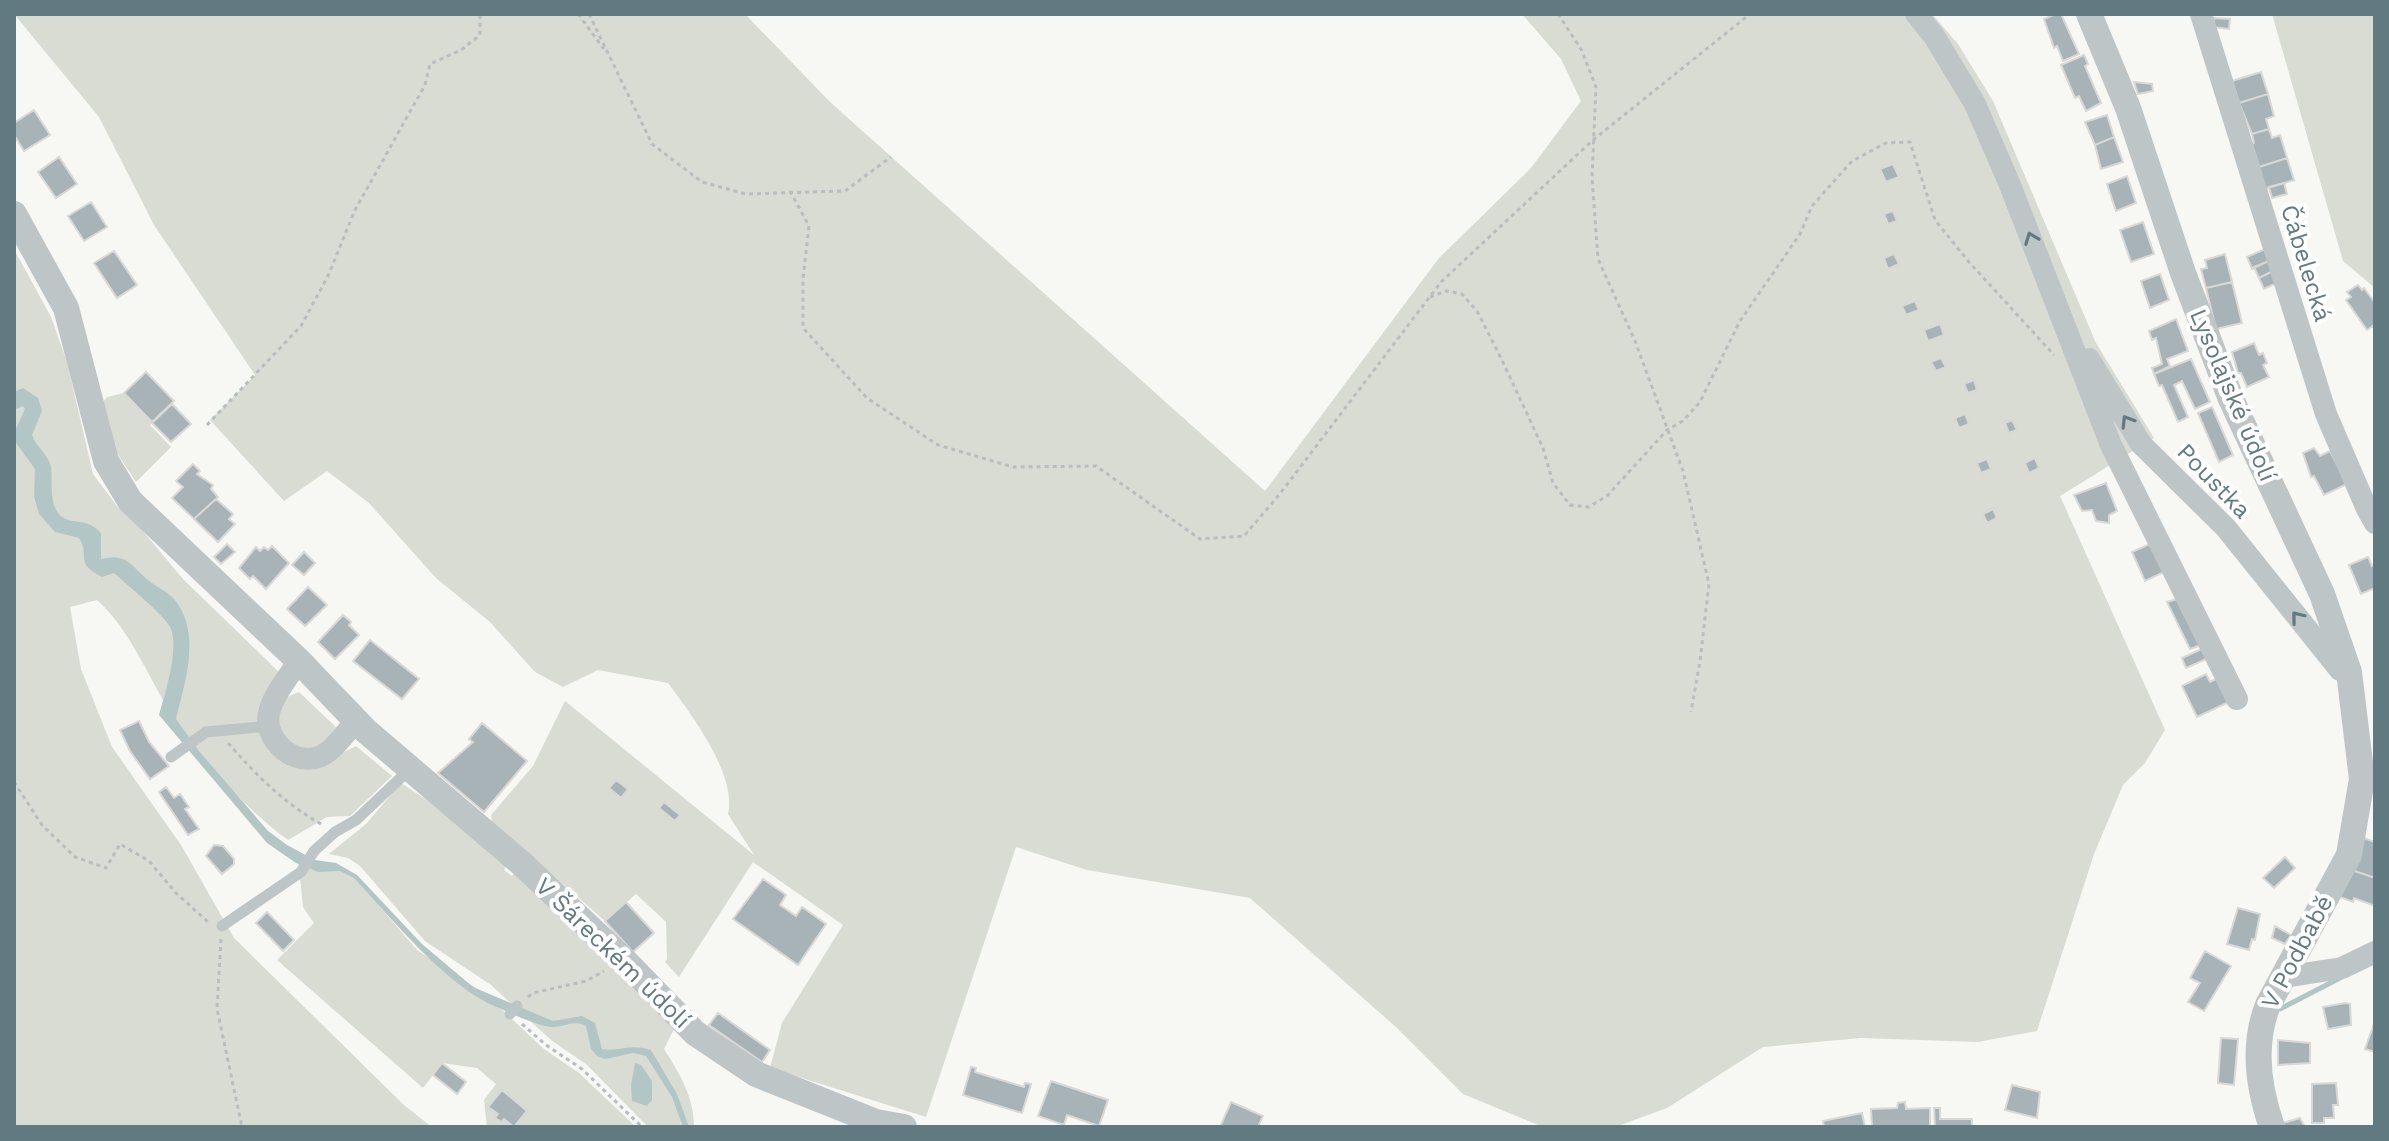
<svg xmlns="http://www.w3.org/2000/svg" width="2389" height="1141" viewBox="0 0 2389 1141" font-family="'Work Sans',sans-serif">
	<style>
		.green { fill: #d8dcd3 }
		.water { fill: #b3c6c6 }
		.lines { fill: none; stroke-linecap: round; stroke-linejoin: round }
		.stream { stroke: #b3c6c6; stroke-width: 5 }
		.building { fill: #a7b3b6; stroke: #d9d8d6; stroke-width: 2 }
		.path { stroke: #b8bdbf; stroke-width: 3; stroke-dasharray: 4 4; stroke-linecap: butt }
		.service { stroke: #bec5c7; stroke-width: 11 }
		.minor { stroke: #bec5c7; stroke-width: 22 }
		.tertiary { stroke: #bec5c7; stroke-width: 26 }
		.oneway { stroke: #617980 }
		.labels { text-anchor: middle; dominant-baseline: central; stroke-width: 8; stroke-linejoin: round; paint-order: stroke }
		.street-label { font-size: 24px; fill: #617980; stroke: #fff }
	</style>
	<rect width="100%" height="100%" fill="#f7f7f4"/>
	<!-- green -->
	<path class="green" d="M14,14H745L830,102L1265,491L1439,258L1531,168L1581,101L1561,59L1522,14H1932L1958,44L1993,101L2096,343L2154,438L2060,496L2165,730L2145,763L2123,785L2094,854L2037,1031L1978,1042L1861,1038L1763,1047L1667,1108L1615,1127H1543L1463,1094L1397,1028L1250,898L1087,870L1016,847L926,1117L770,1068L782,1023L843,925L753,862L679,977L665,962L667,959L666,922L636,894L605,921L492,822L491,815L533,766L565,701L754,855L728,814C737,774 691,714 668,683L598,670L563,687L535,672L490,622L436,578L369,503L327,471L284,501L210,420L255,375L154,225L99,117Z
		M2272,14H2375V288L2343,261Z
		M14,249L51,317L67,362L93,474L117,506L142,530L183,579L280,673L267,743L342,753L356,746L392,776L350,816L327,817L288,840C245,809 206,763 175,719C149,681 132,631 97,600L70,607L81,669L112,747L181,845L234,938L405,1106L432,1127H14Z
		M124,393L152,422L175,402L150,425L171,447L136,482L117,453L101,404L107,397Z
		M299,692L337,728V731L315,749L300,751L278,734C277,710 274,701 299,692Z
		M401,783L481,836L507,865L504,870L512,876L515,872L676,1025L664,1049C680,1074 694,1097 694,1127H648L587,1065L551,1040L491,985L425,941L360,866L348,858L329,854L366,824Z
		M313,866L350,872L417,950L484,993L544,1049L579,1073L636,1127H514L527,1111L502,1090L489,1107L498,1114L496,1118L502,1122L504,1119L513,1127H487L484,1100L496,1084L477,1068L442,1063L423,1088L277,960L314,923L303,907L300,877Z"/>
	<!-- water -->
	<path class="water" d="M23,388L38,398L42,411L32,435C36,447 49,455 51,467C53,483 48,504 61,516C73,526 85,516 101,533V559C128,553 130,565 148,580C156,587 167,591 174,599C202,632 185,682 176,719L199,751L268,831L287,845L315,860L336,863L357,875L422,944L473,987L553,1021L582,1016L595,1023L602,1049C621,1052 628,1043 651,1050L677,1094L689,1127H683L672,1097L646,1056L633,1053L605,1059L597,1056L591,1049L586,1026C573,1019 564,1028 551,1027C538,1026 512,1014 499,1008C449,989 391,918 354,878L340,871L318,872L296,863L267,843L159,715C165,694 179,650 171,629C167,617 126,584 114,573L102,577C73,562 91,556 79,538L55,532L39,514L34,496L35,469L16,443V429L25,409L23,406L14,410V392Z
		M635,1063L641,1065L652,1081V1100L647,1106L632,1101L631,1085Z"/>
	<g class="lines">
		<!-- stream -->
		<path class="stream" d="M2280,1009L2342,977"/>
	</g>
	<!-- building -->
	<path class="building" d="M2056,14H2061L2079,54L2063,61L2057,46L2054,48L2044,19Z
		M2214,18L2230,19L2229,29L2213,27Z
		M2084,55L2088,64L2085,66L2101,103L2086,111L2079,96L2075,98L2061,65Z
		M2261,72L2268,94L2239,103L2232,81Z
		M2134,82L2152,84L2153,91L2138,94Z
		M2268,94L2274,116L2266,119L2269,129L2252,134L2239,103Z
		M34,110L50,135L24,151L16,138L14,139V123Z
		M2107,115L2114,137L2095,145L2085,122Z
		M2269,129L2272,138L2280,135L2287,158L2259,167L2252,144L2254,143L2252,134Z
		M2114,137L2123,162L2101,169L2095,145Z
		M59,157L77,184L56,198L38,172Z
		M2287,158L2294,180L2265,189L2259,167Z
		M1893,164L1899,177L1886,182L1880,169Z
		M2127,176L2136,203L2116,211L2107,184Z
		M2284,183L2287,194L2272,198L2269,187Z
		M91,202L107,227L84,241L68,216Z
		M1893,211L1897,221L1888,224L1884,214Z
		M2143,222L2154,254L2131,262L2120,230Z
		M2267,248L2271,260L2252,269L2247,257Z
		M114,251L137,285L117,298L94,263Z
		M1894,254L1899,264L1888,269L1884,258Z
		M2225,254L2232,282L2206,288L2201,269L2207,268L2205,260Z
		M2271,260L2275,270L2259,278L2254,267Z
		M2275,270L2279,282L2264,289L2259,278Z
		M2160,274L2169,300L2150,308L2141,281Z
		M2232,282L2242,323L2216,329L2206,288Z
		M2358,285L2362,290L2364,288L2375,303V329L2373,326L2367,330L2346,300L2351,297L2347,292Z
		M1915,301L1919,310L1906,315L1902,306Z
		M2176,319L2188,351L2167,359L2170,366L2154,374L2152,368L2162,364L2156,338L2152,340L2149,331Z
		M1940,324L1944,335L1928,341L1924,330Z
		M2254,343L2259,355L2263,353L2267,363L2263,365L2269,377L2247,387L2241,373H2238L2232,352Z
		M1941,358L1946,367L1936,371L1931,362Z
		M2191,359L2210,402L2195,409L2182,381L2174,385L2188,417L2178,422L2162,385L2159,386L2154,374Z
		M146,372L174,401L152,422L124,393Z
		M1974,380L1977,390L1968,393L1964,384Z
		M172,404L191,424L171,442L152,423Z
		M2212,407L2233,455L2219,462L2198,413Z
		M1965,414L1969,424L1959,428L1955,418Z
		M2012,420L2017,430L2009,433L2005,423Z
		M2314,448L2320,456L2330,451L2347,484L2324,495L2314,476L2311,477L2303,453Z
		M2035,458L2039,468L2029,473L2025,463Z
		M1987,459L1991,469L1981,473L1977,463Z
		M193,464L200,471L197,474L213,485L211,489L218,497L194,519L172,498L183,487L176,481Z
		M2106,483L2117,511L2109,515V523L2096,521L2092,510L2082,511L2074,495Z
		M216,499L233,514L229,519L235,524L218,542L194,519Z
		M1993,509L1997,518L1987,523L1983,514Z
		M2154,542L2168,570L2145,581L2132,552Z
		M227,544L235,552L221,564L214,557Z
		M272,546L289,563L266,589L253,576L250,579L239,568L256,547L260,551L264,547L268,550Z
		M304,552L315,563L304,575L292,565Z
		M2368,557L2372,566L2375,565V588L2361,594L2349,565Z
		M308,587L327,605L305,626L287,609Z
		M2181,598L2204,644L2190,649L2167,602Z
		M343,615L351,622L349,625L359,635L335,659L318,642Z
		M370,640L419,679L402,699L353,661Z
		M2206,647L2211,657L2186,668L2182,658Z
		M2206,674L2210,682L2220,677L2231,701L2197,717L2182,686Z
		M139,721L149,742L169,766L150,779L130,751L120,730Z
		M482,723L527,761L484,812L438,773L473,742L469,739Z
		M616,780L628,789L621,798L609,788Z
		M166,787L174,798L180,794L189,807L185,809L199,829L188,835L159,792Z
		M664,802L680,815L675,821L659,808Z
		M2361,837L2375,842V878L2349,869Z
		M214,845L223,846L234,859V864L222,874L206,856Z
		M2285,857L2295,868L2274,888L2263,878Z
		M2349,869L2375,878V906L2354,898L2353,902L2340,897Z
		M763,879L786,895L780,905L796,916L802,907L826,924L798,965L733,919Z
		M626,902L654,933L633,952L605,921Z
		M2238,908L2260,914L2255,940L2252,939L2249,950L2227,944Z
		M267,912L294,940L283,951L256,923Z
		M2275,926L2291,935L2285,944L2272,938Z
		M2205,951L2231,966L2204,1011L2188,1002L2200,983L2190,978Z
		M2345,1003L2350,1004L2351,1025L2328,1029L2323,1007Z
		M718,1013L770,1050L762,1062L709,1025Z
		M2375,1021V1052L2365,1049Z
		M2221,1038L2238,1039L2234,1085L2218,1083Z
		M2278,1040L2310,1043V1063L2278,1065Z
		M442,1063L466,1082L457,1094L433,1075Z
		M971,1067L976,1068L975,1072L1024,1087L1025,1083L1031,1084L1022,1113L963,1095Z
		M1051,1081L1108,1100L1099,1126L1067,1115L1064,1125L1038,1116Z
		M2336,1083L2338,1105H2333L2334,1118H2324V1123H2312V1084Z
		M2012,1085L2040,1092L2037,1118L2005,1110Z
		M502,1090L527,1111L514,1127L504,1119L502,1122L495,1118L498,1114L488,1107Z
		M1231,1102L1263,1116L1258,1127H1220Z
		M1905,1102L1906,1109L1930,1108V1127H1872L1871,1109L1897,1108L1898,1103Z
		M1934,1108H1940V1119H1972V1127H1935Z
		M1862,1113L1865,1127H1824L1823,1121Z
		M2300,1118L2305,1127H2284L2283,1123Z"/>
	<g class="lines">
		<!-- path -->
		<path class="path" d="M578,14L604,49
			M589,14L652,144L702,182L746,194L845,191L891,157
			M1558,14L1581,49L1596,87L1592,178L1598,259L1635,341L1683,471L1709,584L1700,661L1691,712
			M790,191L809,226L803,278V328L867,398L938,445L1013,467L1096,466L1200,539L1244,536L1279,495L1441,282L1593,140L1750,14
			M1430,297L1446,291L1462,294L1477,311L1500,356L1543,448L1553,483L1570,505L1589,507L1608,495L1667,430L1683,421L1700,402L1740,321L1800,234L1812,206L1852,161L1886,143L1910,142L1935,220L1969,262L2054,355
			M207,425L301,326L328,276L355,210L425,85L430,64L461,50L480,35V14
			M228,743C257,776 284,803 321,824
			M14,782L42,825L75,857L106,868L120,844L149,861L176,893L208,922
			M221,939L217,1009L242,1127
			M528,997L533,993L586,981L604,971
			M522,1024L546,1045L582,1069L642,1127"/>
		<!-- service -->
		<path class="service" d="M171,757L206,732L270,726
			M222,926L301,872L314,851L335,832L356,820L409,770
			M510,1014L517,1006"/>
		<!-- minor -->
		<path class="minor" d="M1916,14L1934,36L1975,104L2010,185L2111,445L2237,699
			M2201,14L2326,414L2367,509L2375,523
			M2089,359L2141,444L2226,528L2340,670L2349,672
			M299,661C289,676 276,691 270,709C261,735 288,764 315,758C331,755 345,733 356,721
			M2284,977L2342,968L2375,952"/>
		<!-- tertiary -->
		<path class="tertiary" d="M2089,14L2128,108L2183,273L2231,399L2322,594L2349,672L2362,779L2349,855L2268,1005C2252,1045 2258,1087 2272,1127
			M14,214L66,308L106,461L130,501L299,661L366,731L521,863L625,961L695,1033L756,1074L876,1122L904,1127"/>
	</g>
	<!-- one-way arrows -->
	<defs><path id="oneway-chevron" d="M-2-3.5L2.5 0L-2 3.5" fill="none" stroke-width="1.6" stroke-linecap="round" stroke-linejoin="round" transform="scale(2)"/></defs>
	<g class="oneway">
		<use href="#oneway-chevron" transform="translate(2031 238) rotate(-111)"/>
		<use href="#oneway-chevron" transform="translate(2127 421) rotate(-122)"/>
		<use href="#oneway-chevron" transform="translate(2297 617) rotate(-129)"/>
	</g>
	<g class="labels">
		<!-- street labels -->
		<g class="street-label">
			<text transform="translate(2306 263) rotate(73)">Čábelecká</text>
			<text transform="translate(2233 395) rotate(67)">Lysolajské údolí</text>
			<text transform="translate(2214 481) rotate(46)">Poustka</text>
			<text transform="translate(2297 952) rotate(-62)">V Podbabě</text>
			<text transform="translate(613 953) rotate(44)">V Šáreckém údolí</text>
		</g>
	</g>
	<!-- border -->
	<rect width="2389" height="1141" fill="none" stroke="#617980" stroke-width="32"/>
</svg>
